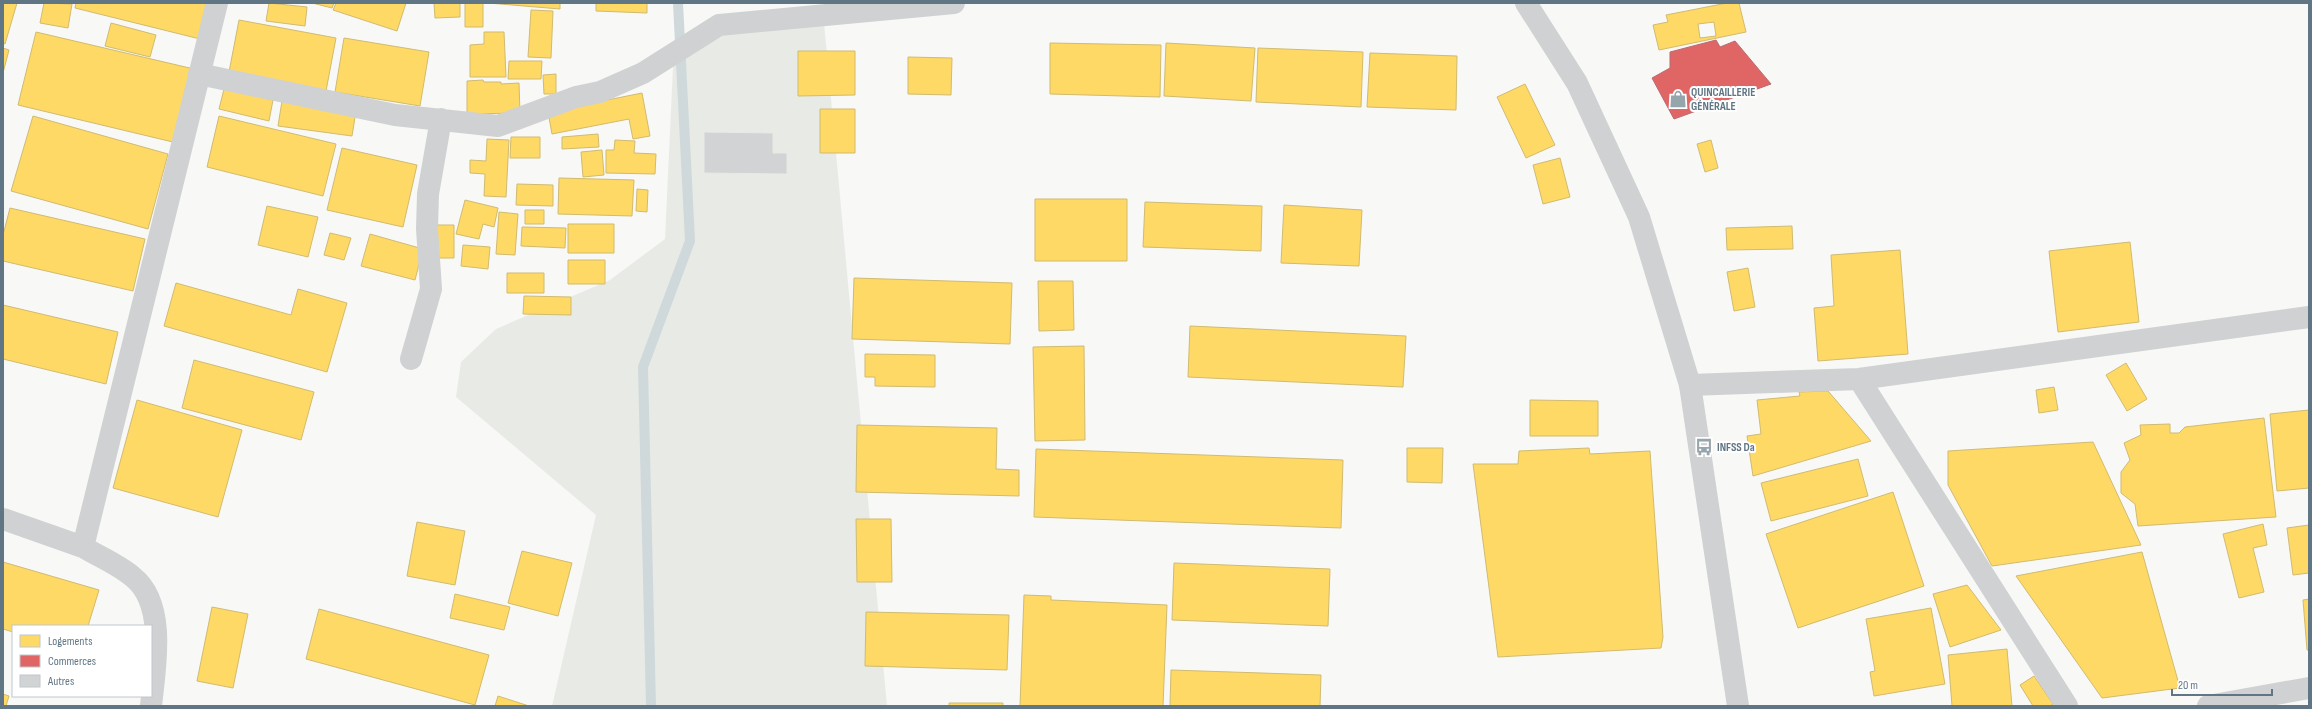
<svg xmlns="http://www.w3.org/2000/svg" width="2312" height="709" viewBox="0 0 2312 709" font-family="'Sofia Sans Condensed',sans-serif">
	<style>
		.green { fill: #e8ebe5 }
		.homes { fill: #ffd966; stroke: #d0bb6f; fill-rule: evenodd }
		.shops { fill: #e06666; stroke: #ba6b6f }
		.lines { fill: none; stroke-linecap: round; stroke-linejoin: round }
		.stream { stroke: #cfd8db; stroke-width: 10 }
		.building { fill: #d1d3d4; stroke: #e8e8e6 }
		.minor { stroke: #d0d1d2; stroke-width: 22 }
		.tertiary { stroke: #d0d1d2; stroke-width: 22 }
		.labels { text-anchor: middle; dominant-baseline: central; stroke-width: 4; stroke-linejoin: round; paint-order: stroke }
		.poi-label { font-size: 12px; font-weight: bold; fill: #617684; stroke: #fff; text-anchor: start }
	</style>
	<rect width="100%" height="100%" fill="#f8f8f7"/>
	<!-- green -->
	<path class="green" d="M823,12L887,706H552L596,515L456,397L461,362L496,329L610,280L665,239L673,67L718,21Z"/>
	<!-- homes -->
	<path class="homes" d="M3,3H17L5,44L3,43Z
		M44,3L72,4L68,28L40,23Z
		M76,3H213L204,40L75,8Z
		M269,3L307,7L305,26L266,21Z
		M312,3H334L332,8Z
		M336,3H406L397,31L333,10Z
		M434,3H460V17L435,18Z
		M465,3H483V27H465Z
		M488,3H560V9Z
		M596,3H647V13L596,11Z
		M1727,3H1739L1746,32L1659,50L1653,25L1668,22L1666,15ZM1714,22L1716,36L1700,38L1698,24Z
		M531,10L553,11L551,58L528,57Z
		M239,20L336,38L326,91L229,72Z
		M111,23L156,35L150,57L105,46Z
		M36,32L194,69L177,143L18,105Z
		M484,32H504L506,77H470V45L484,44Z
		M344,38L429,52L420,106L335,92Z
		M1050,43L1161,45L1160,97L1050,94Z
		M1166,43L1255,48L1251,101L1164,96Z
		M3,48L9,50L3,73Z
		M1258,48L1363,52L1361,107L1256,102Z
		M798,51H855V95L798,96Z
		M1370,53L1457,56L1456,110L1367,107Z
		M908,57L952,58L951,95L908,94Z
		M509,61H542L541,79H508Z
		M556,74V94H544L543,75Z
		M483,80L484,82H501V84L519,83L520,113L467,114V81Z
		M1525,84L1555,145L1526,158L1497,97Z
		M224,89L273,100L269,121L219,109Z
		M642,93L650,136L633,139L629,119L552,134L548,112Z
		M282,101L356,111L352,136L278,126Z
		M820,109H855V153H820Z
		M33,116L168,154L148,229L11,191Z
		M219,116L336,144L323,196L207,167Z
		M598,134L599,147L562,149V137Z
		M511,137H540V158H510Z
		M487,139L509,140L506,197L484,196L485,174L470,173V160L486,161Z
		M615,140L635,141L634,153L656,154L655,174L606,173V150H614Z
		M1711,140L1718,168L1705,172L1697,144Z
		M342,148L417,165L403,227L327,210Z
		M602,150L604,175L583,177L581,152Z
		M1560,158L1570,197L1543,204L1533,165Z
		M559,178L634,180L632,216L558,214Z
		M517,184L553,185V206L516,205Z
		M637,189L648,190L647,212L636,211Z
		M1035,199H1127V261H1035Z
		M465,200L498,208L494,227L483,224L479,239L456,234Z
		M1145,202L1262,206L1261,251L1143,247Z
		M1284,205L1362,210L1359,266L1281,263Z
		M267,206L318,217L308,257L258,245Z
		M10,208L145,239L133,291L3,261V235Z
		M525,210H544V224H525Z
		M499,212L518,214L515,255L496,254Z
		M568,224H614V253H568Z
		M436,225H454V258H436Z
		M1792,226L1793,249L1727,250L1726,228Z
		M522,227L566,228L565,248L521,246Z
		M330,233L351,238L344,260L324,255Z
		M370,234L423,249L415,280L361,266Z
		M2130,242L2139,322L2058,332L2049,251Z
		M463,245L490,247L488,269L461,266Z
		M1900,250L1908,354L1818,361L1814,308L1834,306L1831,255Z
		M568,260H605V284H568Z
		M1748,268L1755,307L1734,311L1727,272Z
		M507,273H544V293H507Z
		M854,278L1012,283L1010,344L852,339Z
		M1038,281H1073L1074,330L1039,331Z
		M176,283L291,315L298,289L347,303L327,372L164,326Z
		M524,296L571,297V315L523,314Z
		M3,305L118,332L106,384L3,359Z
		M1190,326L1406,336L1403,387L1188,377Z
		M1084,346L1085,440L1035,441L1033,347Z
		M865,354L935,355V387L875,386V377H865Z
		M194,360L314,392L301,440L182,408Z
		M2126,363L2147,399L2127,411L2106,375Z
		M2054,387L2058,410L2039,413L2036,390Z
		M1828,391L1871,441L1753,476L1747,436L1761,434L1757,400L1800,396L1799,392Z
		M137,400L242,430L218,517L113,488Z
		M1530,400L1598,401V436H1530Z
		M2309,410V488L2277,491L2270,414Z
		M2264,418L2276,517L2138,526L2135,504L2121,493V472L2130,460L2124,443L2141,435L2140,425L2170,424V433H2179L2185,427Z
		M857,425L997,428L996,469L1019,470V496L856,492Z
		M2093,442L2141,545L1992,566L1948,485V451Z
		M1407,448H1443L1442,483L1407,482Z
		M1589,448L1590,454L1650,451L1663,637L1661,648L1498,657L1473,464H1518L1519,451Z
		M1036,449L1343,460L1341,528L1034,517Z
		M1858,459L1868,496L1771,521L1761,483Z
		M1893,492L1924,586L1798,628L1766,534Z
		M856,519H891L892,582H857Z
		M417,522L465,531L455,585L407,576Z
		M2263,524L2267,545L2253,548L2264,592L2239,598L2223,534Z
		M2309,525V573L2293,575L2287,528Z
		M522,551L572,563L558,616L508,603Z
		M2142,552L2180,688L2102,698L2016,576Z
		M3,562L99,590L88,626H13V632L3,629Z
		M1174,563L1330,569L1328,626L1172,620Z
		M1967,585L2001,630L1950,647L1933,594Z
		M455,594L510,607L504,630L450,618Z
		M1024,595L1051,596V600L1167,605L1163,706H1020Z
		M2309,599V650H2307L2303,600Z
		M212,607L248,614L233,688L197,681Z
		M1931,608L1945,684L1874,696L1870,672L1875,671L1866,619Z
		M319,609L489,655L475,705L306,659Z
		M866,612L1009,615L1007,670L865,666Z
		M2007,649L2012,706H1952L1948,655Z
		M1171,670L1321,675L1320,706H1170Z
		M2034,676L2053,704L2050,706H2033L2020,685Z
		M3,694L9,696L6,706H3Z
		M498,696L529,706H495Z
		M949,703H1003V706H949Z"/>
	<!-- shops -->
	<path class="shops" d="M1716,40L1720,47L1735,41L1771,84L1674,119L1652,78L1670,68V52Z"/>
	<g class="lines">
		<!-- stream -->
		<path class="stream" d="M651,706L643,367L690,241L678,3"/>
	</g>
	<!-- building -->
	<path class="building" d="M704,132L773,133V153H787V174L704,173Z"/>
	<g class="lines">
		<!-- minor -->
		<path class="minor" d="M199,74L395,115L498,126L576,97L600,92L643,73L719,25L954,3
			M411,359L431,289L427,229L428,194L441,119
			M1859,379L2067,706
			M1690,385L1859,379L2309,317
			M3,519L83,547
			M151,706C155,668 167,604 133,577C119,565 100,557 83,547L217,3
			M2208,706L2309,688"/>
		<!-- tertiary -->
		<path class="tertiary" d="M1526,3L1577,83L1639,217L1690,385L1738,706"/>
	</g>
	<!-- icons -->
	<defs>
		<g id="shop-bare" transform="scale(1.38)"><path d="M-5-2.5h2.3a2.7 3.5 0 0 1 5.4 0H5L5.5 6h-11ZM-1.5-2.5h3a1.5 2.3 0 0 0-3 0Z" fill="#96a4ac" stroke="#fff" stroke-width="2.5" paint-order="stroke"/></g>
		<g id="bus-bare" transform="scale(1.38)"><path d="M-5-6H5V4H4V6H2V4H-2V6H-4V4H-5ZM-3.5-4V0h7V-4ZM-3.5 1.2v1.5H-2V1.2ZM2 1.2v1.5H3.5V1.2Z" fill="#96a4ac" stroke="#fff" stroke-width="2.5" paint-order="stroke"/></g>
	</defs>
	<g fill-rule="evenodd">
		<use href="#shop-bare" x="1678" y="99"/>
		<use href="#bus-bare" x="1704" y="447"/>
	</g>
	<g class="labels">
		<!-- poi labels -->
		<g class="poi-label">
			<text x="1691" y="92">QUINCAILLERIE<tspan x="1691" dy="14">GÉNÉRALE</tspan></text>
			<text x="1717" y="447">INFSS Da</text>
		</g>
	</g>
	<!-- border -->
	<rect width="2312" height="709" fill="none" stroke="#617684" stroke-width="8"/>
	<!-- legend -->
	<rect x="12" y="625" width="140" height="72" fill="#ffffff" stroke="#c0c8ce"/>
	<rect x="20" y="635" width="20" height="12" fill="#ffd966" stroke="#c0c8ce"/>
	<text x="48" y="645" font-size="12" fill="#617684">Logements</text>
	<rect x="20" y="655" width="20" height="12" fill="#e06666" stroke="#c0c8ce"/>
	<text x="48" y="665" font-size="12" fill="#617684">Commerces</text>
	<rect x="20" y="675" width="20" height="12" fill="#d1d3d4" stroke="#c0c8ce"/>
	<text x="48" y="685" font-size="12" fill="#617684">Autres</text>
	<!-- scale -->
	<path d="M2172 689v6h100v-6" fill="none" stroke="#617684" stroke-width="2"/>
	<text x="2178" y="689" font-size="12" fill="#617684" stroke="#ffffff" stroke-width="3" paint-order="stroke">20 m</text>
</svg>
